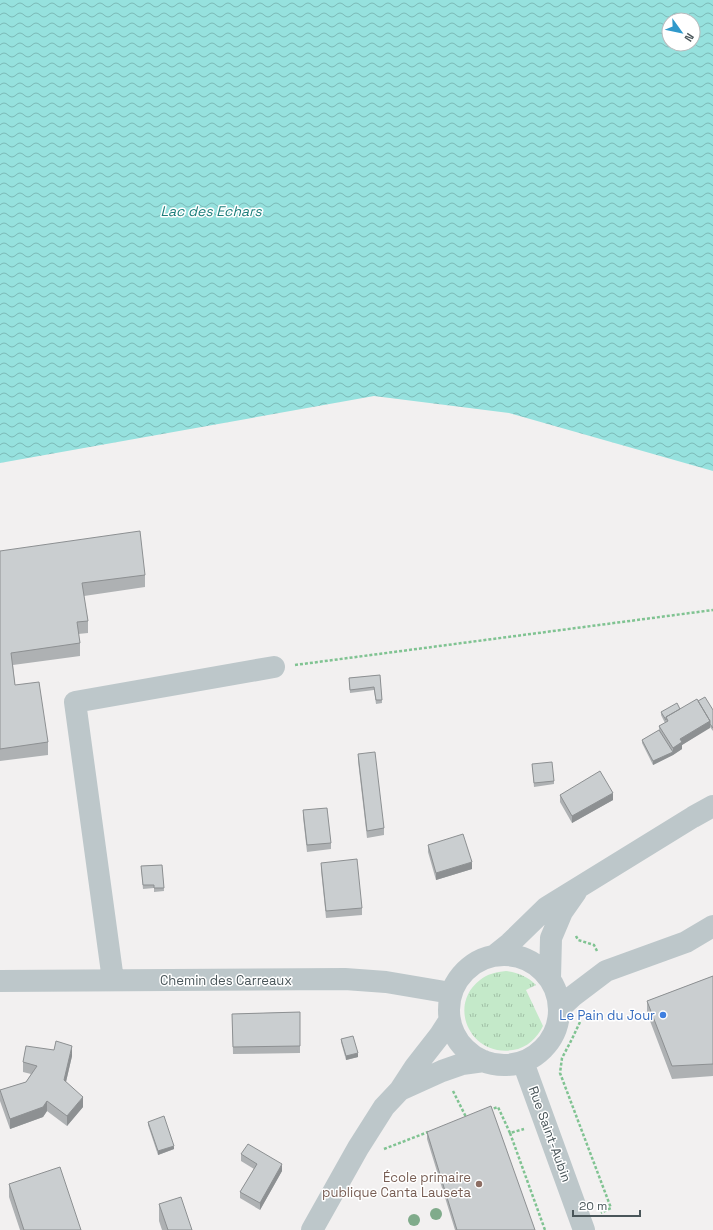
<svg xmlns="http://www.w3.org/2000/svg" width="713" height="1230" viewBox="0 0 713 1230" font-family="'Space Grotesk',sans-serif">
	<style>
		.grass { fill: url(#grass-tufts) }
		.water { fill: url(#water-waves); fill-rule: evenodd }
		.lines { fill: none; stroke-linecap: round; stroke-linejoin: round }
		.path { stroke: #80c392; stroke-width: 2.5; stroke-dasharray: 3 2; stroke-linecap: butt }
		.minor { stroke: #bdc7ca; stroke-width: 22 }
		.tree { fill: #80ab8b }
		.wall { fill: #aeb1b3 }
		.shaded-wall { fill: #8d9092 }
		.building { fill: #caced0; stroke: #8d9092 }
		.shop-dot { fill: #3f7fe0; stroke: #fff; stroke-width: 1.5 }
		.education-dot { fill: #8d6e63; stroke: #fff; stroke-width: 1.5 }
		.labels { text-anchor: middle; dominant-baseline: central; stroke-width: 3; stroke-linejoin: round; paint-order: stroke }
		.street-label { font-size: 13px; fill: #4a565a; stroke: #fff }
		.shop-label { font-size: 13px; fill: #366cbe; stroke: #fff; text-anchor: end }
		.education-label { font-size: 13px; fill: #785e54; stroke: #fff; text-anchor: end }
		.water-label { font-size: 14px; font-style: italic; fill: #1c7e7b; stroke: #fff }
	</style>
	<defs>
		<pattern id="grass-tufts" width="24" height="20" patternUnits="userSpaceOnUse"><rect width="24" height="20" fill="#c4e9c9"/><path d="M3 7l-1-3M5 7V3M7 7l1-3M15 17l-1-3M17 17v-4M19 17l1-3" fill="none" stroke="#a1c0a6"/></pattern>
		<pattern id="water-waves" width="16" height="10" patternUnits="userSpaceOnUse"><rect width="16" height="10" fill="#96e1de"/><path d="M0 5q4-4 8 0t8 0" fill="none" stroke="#7cb9b7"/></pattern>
	</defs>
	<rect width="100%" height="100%" fill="#f2f0f0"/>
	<!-- grass -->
	<path class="grass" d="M506,971C518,973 527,976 536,985L526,990L543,1026C537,1038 527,1048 513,1050C470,1057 447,1005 480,980C487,974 496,972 506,971Z"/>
	<!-- water -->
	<path class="water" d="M0,0H713V471L509,413L374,396L0,463ZM669,20H693V44H669Z"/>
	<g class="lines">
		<!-- path -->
		<path class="path" d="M295,665L713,610
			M576,936L578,940L594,945L597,951
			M580,1022L572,1039L562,1058L560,1073L611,1208L601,1213
			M453,1091L466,1117
			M489,1110L498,1107L510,1133L524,1129
			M510,1133L545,1230
			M384,1149L428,1132"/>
		<!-- minor -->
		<path class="minor" d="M449 1010a55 55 0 1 1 110 0a55 55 0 1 1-110 0Z
			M495,955L510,943L547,907L693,817L713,806
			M550,978L551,938L562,912L576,892
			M113,980L75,702L274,667
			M0,981L345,979L386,982L451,993
			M559,1009L573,996L606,971L686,942L713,926
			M523,1062L584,1230
			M400,1090L442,1071L462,1064L484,1061
			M312,1230L358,1148L384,1107L400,1090L415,1067L440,1035L449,1021"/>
	</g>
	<!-- trees -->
	<g class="tree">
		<circle cx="436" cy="1214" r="6"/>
		<circle cx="414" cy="1220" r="6"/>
	</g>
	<!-- wall -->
	<path class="wall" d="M0,551L145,575V587L84,596L88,621V633L78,634L80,643V656L13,665L15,685L48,742V755L0,761Z
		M380,675L382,703L376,704L374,690L350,693L349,678Z
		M698,701L713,710V731L710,727L682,745V749L673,755L653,765L642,743V740L659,730V726L665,723L661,715V712L680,709Z
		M358,754L384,828V835L367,838L358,761Z
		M532,764L554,781V784L534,787Z
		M560,795L613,800L572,823L560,802Z
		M303,810L331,843V849L307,852L303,817Z
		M428,845L472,869L436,880L428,852Z
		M321,863L362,908V915L326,918L321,870Z
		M162,865L164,891L154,892V888L143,889L141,866Z
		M713,976V1076L672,1079L647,1013V1001Z
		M300,1012V1053L233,1054L232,1014Z
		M341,1039L358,1057L346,1060L341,1042Z
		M72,1056L66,1082L83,1107L67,1126L47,1111L43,1117L10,1129L0,1101V1090L26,1082L31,1074L23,1072V1062Z
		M148,1122L174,1149L158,1155L148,1125Z
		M427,1132L535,1230H455L427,1139Z
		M241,1154L282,1171L260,1210L240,1198V1192L254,1169L241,1161Z
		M9,1184L81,1230H20L9,1197Z
		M159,1204L192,1230H162L159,1221Z"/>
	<!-- shaded-wall -->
	<path class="shaded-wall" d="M710,721V728L682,745V749L673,755V748L680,739Z
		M673,752V755L653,765V761Z
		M613,793V800L572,823V816Z
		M472,862V869L436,880V873Z
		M72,1046V1056L64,1090V1080Z
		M358,1053V1057L346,1060V1056Z
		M83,1097V1107L67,1126V1116Z
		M47,1101V1111L43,1117L10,1129V1119Z
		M174,1146V1149L158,1155V1151Z
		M282,1164V1171L260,1210V1203Z"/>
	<!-- building -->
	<path class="building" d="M140,531L145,575L82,583L88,621L77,622L80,643L11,653L15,685L39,682L48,742L0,749V551Z
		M380,675L382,700H376L374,687L350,690L349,678Z
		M705,697L713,710V728L710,724V721L698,701Z
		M697,699L710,721L680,739L682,742L673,748L659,726L668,721L666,717Z
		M677,703L680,709L666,717V720L661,712Z
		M659,730L673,752L653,761L642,740Z
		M375,752L384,828L367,831L358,754Z
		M552,762L554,781L534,783L532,764Z
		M600,771L613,793L572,816L560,795Z
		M327,808L331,843L307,845L303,810Z
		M463,834L472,862L436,873L428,845Z
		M357,859L362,908L326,911L321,863Z
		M162,865L164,888H154V885H143L141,866Z
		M713,976V1064L672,1066L647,1001Z
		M300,1012V1046L233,1047L232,1014Z
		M353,1036L358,1053L346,1056L341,1039Z
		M56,1041L72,1046L64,1080L83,1097L67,1116L47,1101L43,1107L10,1119L0,1090L26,1082L37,1066L23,1062L26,1046L54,1050Z
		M491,1106L535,1230H457L427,1132Z
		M164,1116L174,1146L158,1151L148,1122Z
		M248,1144L282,1164L260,1203L240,1192L257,1164L241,1154Z
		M60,1167L81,1230H24L9,1184Z
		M181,1197L192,1230H168L159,1204Z"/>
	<!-- markers -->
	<circle class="shop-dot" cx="663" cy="1015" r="4"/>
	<circle class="education-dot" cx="479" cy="1184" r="4"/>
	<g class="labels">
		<!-- street labels -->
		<g class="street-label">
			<text x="226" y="980">Chemin des Carreaux</text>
			<text transform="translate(550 1134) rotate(70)">Rue Saint-Aubin</text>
		</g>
		<!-- shop labels -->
		<g class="shop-label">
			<text x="655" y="1015">Le Pain du Jour</text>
		</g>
		<!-- education labels -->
		<g class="education-label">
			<text x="471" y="1177">École primaire<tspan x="471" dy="15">publique Canta Lauseta</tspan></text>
		</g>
		<!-- water labels -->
		<g class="water-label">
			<text x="211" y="211">Lac des Echars</text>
		</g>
	</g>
	<!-- north arrow -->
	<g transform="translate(681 32) rotate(123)"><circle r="19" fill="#ffffff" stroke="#b7bbbd"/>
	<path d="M0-3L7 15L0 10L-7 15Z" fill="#3099cb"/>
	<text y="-6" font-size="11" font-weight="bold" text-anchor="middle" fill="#4a565a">N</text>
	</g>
	<!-- scale -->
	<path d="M573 1210v6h67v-6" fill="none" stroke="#4a565a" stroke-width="2"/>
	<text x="579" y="1210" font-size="12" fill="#4a565a" stroke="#ffffff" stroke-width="3" paint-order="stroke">20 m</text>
</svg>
